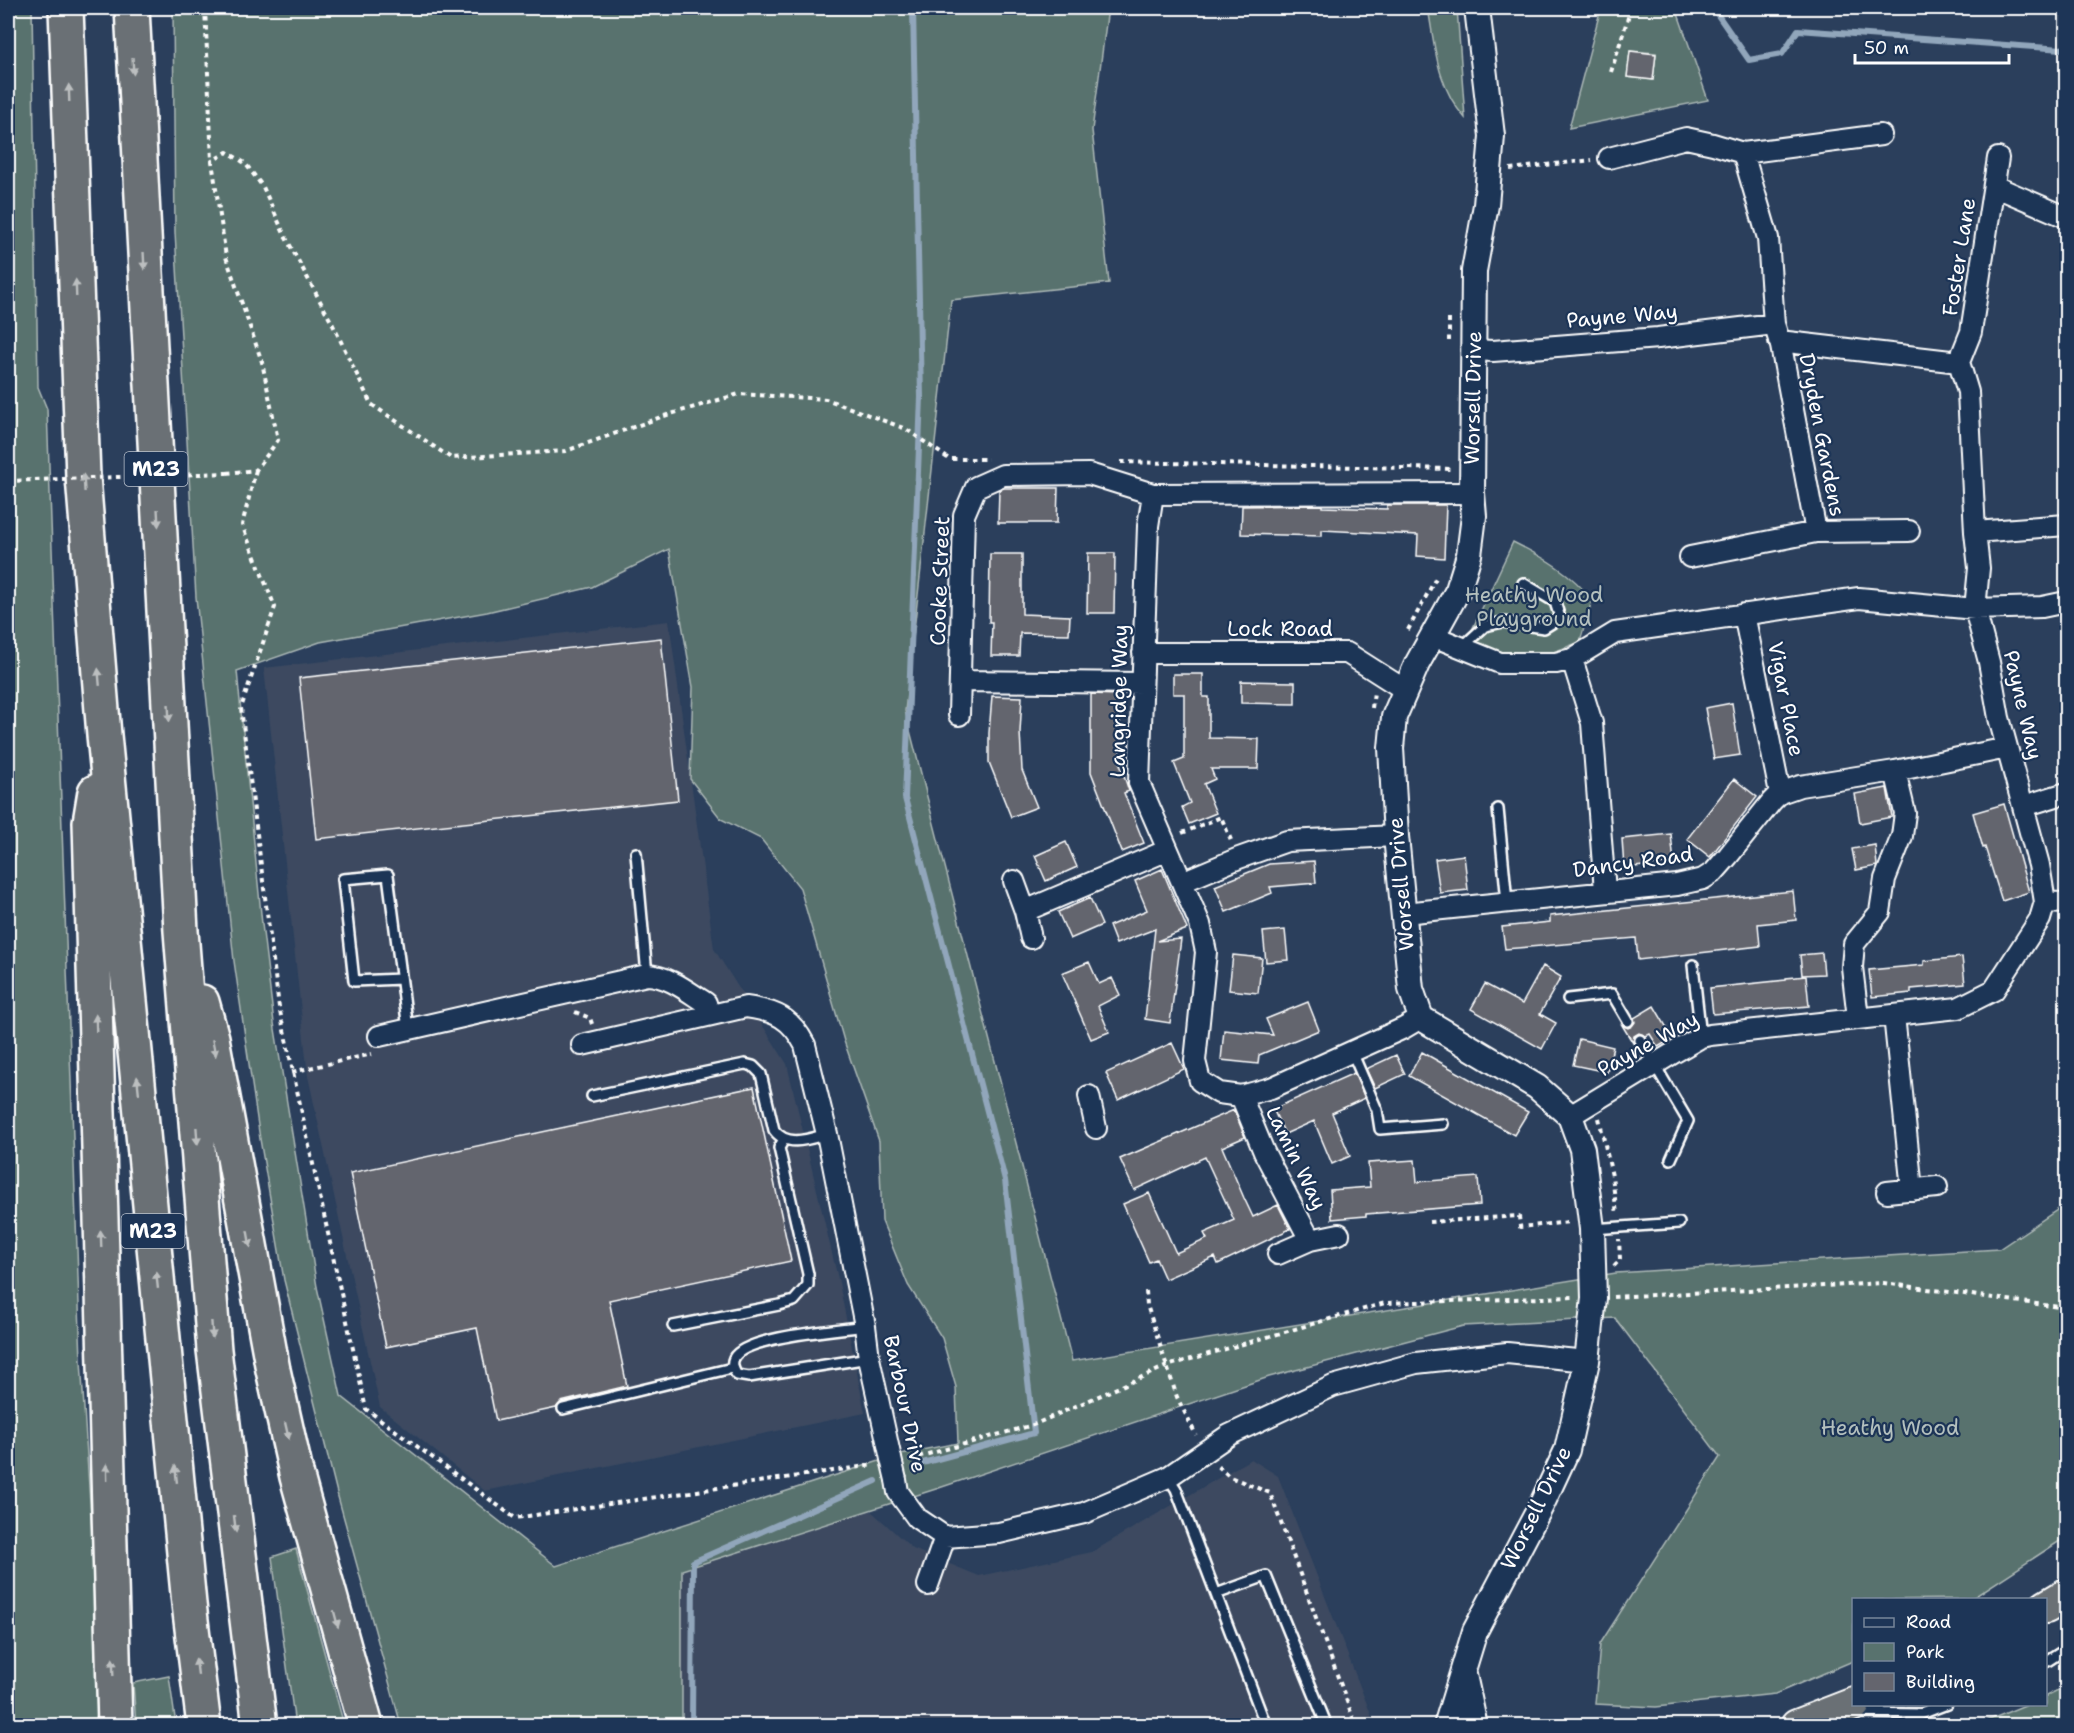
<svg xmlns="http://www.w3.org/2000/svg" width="2074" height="1733" viewBox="0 0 2074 1733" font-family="'Shantell Sans',sans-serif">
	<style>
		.built { fill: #3c4a61 }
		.green { fill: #58726e; stroke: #acb8b6; stroke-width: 1.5; fill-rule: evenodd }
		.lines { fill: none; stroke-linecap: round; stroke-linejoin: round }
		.stream { stroke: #91a6bb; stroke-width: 6 }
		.building { fill: #64656e; stroke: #fff; stroke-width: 1.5 }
		.service-casing { stroke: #fff; stroke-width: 14 }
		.minor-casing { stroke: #fff; stroke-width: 24 }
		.tertiary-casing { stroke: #fff; stroke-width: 28 }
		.trunk-casing { stroke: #fff; stroke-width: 36 }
		.motorway-casing { stroke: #fff; stroke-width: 38 }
		.path { stroke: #fff; stroke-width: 4; stroke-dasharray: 4.5 4.5; stroke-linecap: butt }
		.service { stroke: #1d3557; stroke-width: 9 }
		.minor { stroke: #1d3557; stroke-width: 20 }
		.tertiary { stroke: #1d3557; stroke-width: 24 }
		.trunk { stroke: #6a7074; stroke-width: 32 }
		.motorway { stroke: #6a7074; stroke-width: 33 }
		.minor-bridge-casing { stroke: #fff; stroke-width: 24; stroke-linecap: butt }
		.path-bridge { stroke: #fff; stroke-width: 4; stroke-dasharray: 4.5 4.5; stroke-linecap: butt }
		.minor-bridge { stroke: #1d3557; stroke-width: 20 }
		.oneway { fill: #bcbfc0 }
		.labels { text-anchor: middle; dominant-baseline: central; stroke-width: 4.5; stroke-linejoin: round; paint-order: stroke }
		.shield { fill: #1d3557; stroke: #bbc2cd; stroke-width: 1.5 }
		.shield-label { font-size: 20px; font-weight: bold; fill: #fff }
		.street-label { font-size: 21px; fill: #fff; stroke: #1d3557 }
		.park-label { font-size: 21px; fill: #b4c0be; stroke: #1d3557 }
	</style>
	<rect width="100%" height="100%" fill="#2b3f5c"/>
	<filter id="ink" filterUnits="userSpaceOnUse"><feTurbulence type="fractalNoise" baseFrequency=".0167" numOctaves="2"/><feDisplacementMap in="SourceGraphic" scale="12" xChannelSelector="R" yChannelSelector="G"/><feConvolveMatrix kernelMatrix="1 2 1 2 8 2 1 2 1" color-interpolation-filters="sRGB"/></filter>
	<g filter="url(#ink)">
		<!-- built -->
		<path class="built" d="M669,621L714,949L787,1064L839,1283L865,1413L485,1491L380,1407L308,1076L264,668Z
			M1251,1459L1278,1476L1375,1725H682V1570L870,1510L913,1549L979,1576L1092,1552Z"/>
		<!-- green -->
		<path class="green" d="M8,8H32L38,387L47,409L81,1361L99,1644L100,1725L8,1726Z
			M173,8H1108L1092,130L1109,283L951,300L905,711L1072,1361L1616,1273L1999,1249L2066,1204V1537L1971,1599L1854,1600L1853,1661L1775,1694L1656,1707L1595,1704L1600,1644L1720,1457L1615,1318L1463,1326L1269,1377L939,1488L682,1570V1725H401L337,1493L284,1280L260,1139L234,961L196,597L175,232ZM669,549L693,687L690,779L721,819L761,839L800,888L844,1041L879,1141L882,1221L908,1285L942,1338L956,1387L958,1443L901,1454L556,1566L341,1396L317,1287L274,1023L262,924L237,671L320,642L487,612L592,587Z
			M1428,8H1457L1465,118C1437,87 1435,47 1428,8Z
			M1601,8H1676L1708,100L1569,128ZM1630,51L1656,53L1653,80L1627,77Z
			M1513,542C1543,557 1572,573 1592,600L1580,642L1548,654H1509L1470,644L1471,632Z
			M296,1549L344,1725H295L272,1557Z
			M169,1676L176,1725H136L133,1683Z
			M2066,1686V1725H1977L2025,1705L2046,1704V1696Z"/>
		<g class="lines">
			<!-- stream -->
			<path class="stream" d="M913,8L921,397L905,798L1005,1180L1034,1433L919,1464
				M1713,8L1749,60L1782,54L1798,30L2062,49L2066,47
				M692,1726L693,1562L876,1481"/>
		</g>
		<!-- building -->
		<path class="building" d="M1630,51L1656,54L1653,80L1627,77Z
			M1004,488H1058L1057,523H998L999,490Z
			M1322,505V507L1387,509V505H1446L1444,558L1417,556L1418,535L1322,530V536L1241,534L1242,506Z
			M1088,553H1115L1114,613H1087Z
			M990,554H1022V614L1070,616L1069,634L1020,633L1019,656H991L992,622H989Z
			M661,638L678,800L316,839L299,678Z
			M1173,674H1203V697H1209V738L1259,739L1258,769H1211L1215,779L1204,784L1216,813L1189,824L1182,807L1190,803L1174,763L1184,759V694H1173Z
			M1241,681L1295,682V704L1241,703Z
			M1091,694L1120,695V764L1129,791L1124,793L1144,843L1122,852L1091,772Z
			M992,696L1022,697L1020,732L1022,770L1037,807L1011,817L989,762V733Z
			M1732,703L1740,755L1714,759L1705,708Z
			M1734,779L1757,797L1710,857L1687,839Z
			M1887,788L1892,817L1860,823L1855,794Z
			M2004,804L2029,892L2002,901L1985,847L1983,848L1973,813Z
			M1671,834L1674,863L1624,868L1622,839Z
			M1066,842L1077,867L1046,881L1035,856Z
			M1875,845L1877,866L1856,870L1852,849Z
			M1464,855L1468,890L1440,893L1435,859Z
			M1314,861L1316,883L1270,887L1272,893L1226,912L1215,886L1269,864Z
			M1162,869L1187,929L1157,941L1181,939L1170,1023L1145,1019L1155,929L1116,944L1109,926L1147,910L1135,881Z
			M1793,891L1796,920L1758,924L1760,946L1638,960L1636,938L1505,949L1502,927L1550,922V916Z
			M1090,898L1102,925L1070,939L1058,912Z
			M1285,930L1288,960L1266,962L1263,932Z
			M1822,953L1824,974L1802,975L1800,955Z
			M1233,955L1262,958L1258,993L1229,990Z
			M1962,957L1965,984L1911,989V993L1872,997L1869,970L1924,965V961Z
			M1089,962L1099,984L1112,978L1120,995L1098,1006L1109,1032L1091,1039L1062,973Z
			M1543,966L1561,977L1540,1014L1556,1023L1542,1049L1471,1009L1485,984L1522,1004Z
			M1806,976L1809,1006L1713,1014L1710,988L1786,980V978Z
			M1308,1002L1319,1030L1259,1055L1258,1064L1221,1060L1224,1030L1273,1035L1266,1019Z
			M1654,1006L1673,1038L1658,1047L1650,1034L1646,1036L1639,1033L1634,1036L1633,1043L1622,1025L1628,1028L1632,1026L1635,1022L1634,1018Z
			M1579,1039L1613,1047L1607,1072L1573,1065Z
			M1172,1043L1184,1069L1118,1100L1106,1073Z
			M1422,1052L1528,1112L1514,1135L1409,1076Z
			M1396,1055L1405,1074L1375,1088L1366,1069Z
			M1354,1073L1365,1098L1332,1113L1350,1156L1332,1164L1314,1121L1285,1134L1273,1109Z
			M754,1087L791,1261L609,1300L627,1386L561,1402L556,1408L496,1421L477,1328L386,1347L350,1173Z
			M1234,1110L1245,1137L1222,1147L1244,1198L1253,1217L1278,1205L1290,1229L1218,1264L1215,1257L1165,1279L1156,1259L1149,1262L1123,1204L1149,1193L1176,1253L1207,1239L1204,1233L1234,1220L1205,1157L1134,1190L1120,1159Z
			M1415,1160L1417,1182L1478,1177L1480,1205L1366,1214V1216L1332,1219L1330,1190L1370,1187L1368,1163Z"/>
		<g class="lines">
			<!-- service casing -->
			<g class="service-casing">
				<path id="service" d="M1461,648L1485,626L1503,622L1544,628L1560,618L1555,602L1523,583
					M1498,809L1507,902
					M636,853L647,975
					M1693,965L1701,1037
					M401,979L354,981L343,879L388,875L408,1029
					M1568,999L1612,994L1628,1021
					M1640,1040L1688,1121L1671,1159
					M1352,1052L1377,1110L1380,1129L1443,1124
					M592,1096L745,1064L753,1066L761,1074L774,1130C787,1148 809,1139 827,1134
					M1592,1229L1679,1223
					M673,1326L779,1305L794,1301L808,1285V1274L779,1148L784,1139
					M865,1326C840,1330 745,1336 734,1358C731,1364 733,1369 737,1375L749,1377L869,1358
					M563,1409L732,1368
					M1168,1477L1176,1489L1266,1726
					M1216,1594L1266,1576L1327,1726
					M2046,1662L2066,1649
					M1856,1713L1921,1714L1947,1704"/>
			</g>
			<!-- minor casing -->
			<g class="minor-casing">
				<path id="minor" d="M1743,153L1881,135
					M1609,158L1686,138L1713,144L1743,153L1768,238L1774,324L1781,346L1816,532
					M1994,186L2066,217
					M1474,350L1493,351L1658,338L1774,324
					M1959,362L1971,332L1998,158
					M1153,494L1148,526L1139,783L1200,924L1206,952L1195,1061L1200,1081L1219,1093L1241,1096L1271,1088L1404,1028L1421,1018
					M1975,532L2066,525
					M1690,557L1816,532L1909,531
					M1744,614L1780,793
					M1433,636L1500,663H1556L1572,659L1615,633L1859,598L1975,609L2042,607L2066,602
					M1143,653H1347L1405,690
					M1572,659L1592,723L1605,891
					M960,681L1141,683
					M959,715L964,515L976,487L1003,475L1089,474L1153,494L1472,493
					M2024,806L2066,793
					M1014,881L1025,911L1031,938
					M1182,882L1239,858L1287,841L1396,836
					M2045,902L2066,903
					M1025,911L1168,850
					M1404,913L1677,885L1703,879L1714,872L1728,856L1772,801L1780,793L1800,786L1895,771L2007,748
					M1894,1015L1912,1190
					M1858,1018L1852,967L1854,944L1880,912L1885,879L1902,836L1905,813L1895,771
					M379,1036L647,975C669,976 687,991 706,1003L709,1015
					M582,1045L746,1007C776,1011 791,1018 805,1045L827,1134L865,1326L869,1358L891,1459
					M1089,1096L1096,1128
					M1241,1096L1264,1152L1310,1240
					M1570,1116L1675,1052L1701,1037L1710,1035L1958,1008L1994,990L2040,919L2045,902L2039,865L1999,718L1989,662L1975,609L1979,568L1975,532L1968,392L1959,362L1779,341
					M1887,1192L1937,1187
					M1278,1254L1310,1240L1339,1234
					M896,1480L898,1492L917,1518L945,1537L999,1533L1084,1513L1168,1477L1229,1435L1333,1386L1416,1363L1507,1353L1587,1361
					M928,1585L945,1537"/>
			</g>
			<!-- tertiary casing -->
			<g class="tertiary-casing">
				<path id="tertiary" d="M1464,1675L1475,1726
					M1446,1726L1475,1631L1541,1506L1567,1450L1587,1361L1594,1298L1592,1229L1582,1149L1570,1116L1537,1087L1421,1018L1411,989L1396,836L1391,748L1394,717L1417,664L1458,590L1469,555L1474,516L1472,493L1474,271L1486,205L1492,136L1477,8"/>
			</g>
			<!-- trunk casing -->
			<g class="trunk-casing">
				<path id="trunk" d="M2046,1607L2066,1595
					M1797,1726L1854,1704"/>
			</g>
			<!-- motorway casing -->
			<g class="motorway-casing">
				<path id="motorway" d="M66,8L83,477L104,735L189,1604L204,1726
					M132,8L181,931L214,1350L260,1726
					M95,792L90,822L115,1726
					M202,1002L212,1038L273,1370L297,1477L366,1726"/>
			</g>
			<!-- path -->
			<path class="path" d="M205,8L212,161
				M1611,72L1631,8
				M1510,169L1592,160
				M1449,341V319
				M1121,462L1453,469
				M256,470L242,525L275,607L241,708L279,1007L366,1409L515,1518L873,1465
				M227,473L256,470L278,440L262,362L226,257L212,161L227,152L245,163L263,187L285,236L333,325L371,404L451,458L566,451L664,416L739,394L826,399L906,429L949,459H988
				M1408,630L1437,576
				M1372,708L1374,692
				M1182,833L1221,817L1231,840
				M575,1012L590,1018L592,1024
				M292,1072L372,1054
				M1599,1118L1612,1176L1617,1214
				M1429,1222L1519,1216L1520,1227L1570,1222
				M1614,1266L1620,1259L1619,1239
				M1146,1291L1147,1305L1177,1397L1196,1435
				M1613,1297L1884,1283L2066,1308
				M910,1459L1033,1425L1167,1366L1385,1303L1573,1297
				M1218,1466L1230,1477L1270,1493L1356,1726"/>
			<!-- service -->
			<use href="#service" class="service"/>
			<!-- minor -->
			<use href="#minor" class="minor"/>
			<!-- tertiary -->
			<use href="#tertiary" class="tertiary"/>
			<!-- trunk -->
			<use href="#trunk" class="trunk"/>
			<!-- motorway -->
			<use href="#motorway" class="motorway"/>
			<!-- minor-bridge casing -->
			<g class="minor-bridge-casing">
				<path id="minor-bridge" d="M891,1459L896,1480"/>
			</g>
			<!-- path-bridge -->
			<path class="path-bridge" d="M8,481L227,473"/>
			<!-- minor-bridge -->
			<use href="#minor-bridge" class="minor-bridge"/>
		</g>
		<!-- one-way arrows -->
		<defs><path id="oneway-solid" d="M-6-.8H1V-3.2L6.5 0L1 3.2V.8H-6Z" transform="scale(1.5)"/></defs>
		<g class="oneway">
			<use href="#oneway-solid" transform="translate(133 66) rotate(87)"/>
			<use href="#oneway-solid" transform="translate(69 93) rotate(-92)"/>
			<use href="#oneway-solid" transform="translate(144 261) rotate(87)"/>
			<use href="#oneway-solid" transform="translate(76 288) rotate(-92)"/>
			<use href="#oneway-solid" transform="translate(84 483) rotate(-94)"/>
			<use href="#oneway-solid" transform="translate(158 518) rotate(87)"/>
			<use href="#oneway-solid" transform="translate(99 677) rotate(-95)"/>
			<use href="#oneway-solid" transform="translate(169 713) rotate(87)"/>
			<use href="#oneway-solid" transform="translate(96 1023) rotate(-92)"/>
			<use href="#oneway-solid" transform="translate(214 1048) rotate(79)"/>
			<use href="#oneway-solid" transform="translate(138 1085) rotate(-96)"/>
			<use href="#oneway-solid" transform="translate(197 1136) rotate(86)"/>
			<use href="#oneway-solid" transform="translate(101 1239) rotate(-92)"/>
			<use href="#oneway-solid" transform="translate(249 1239) rotate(80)"/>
			<use href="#oneway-solid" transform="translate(157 1280) rotate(-96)"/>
			<use href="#oneway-solid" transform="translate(212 1330) rotate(86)"/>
			<use href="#oneway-solid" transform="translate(287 1431) rotate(77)"/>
			<use href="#oneway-solid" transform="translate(107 1472) rotate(-91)"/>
			<use href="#oneway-solid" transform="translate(176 1474) rotate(-96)"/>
			<use href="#oneway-solid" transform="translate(235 1524) rotate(83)"/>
			<use href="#oneway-solid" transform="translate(336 1619) rotate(75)"/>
			<use href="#oneway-solid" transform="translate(113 1667) rotate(-92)"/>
			<use href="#oneway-solid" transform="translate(197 1667) rotate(-97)"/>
		</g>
	</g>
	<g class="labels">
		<!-- shield labels -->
		<g class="shield">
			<rect x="124.5" y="452" width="63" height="34" rx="4.5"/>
			<rect x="121.5" y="1214" width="63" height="34" rx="4.5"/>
		</g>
		<g class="shield-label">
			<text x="156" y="469">M23</text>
			<text x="153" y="1231">M23</text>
		</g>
		<!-- street labels -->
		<g class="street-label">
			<text transform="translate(1959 257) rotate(-81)">Foster Lane</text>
			<text transform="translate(1622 316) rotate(-5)">Payne Way</text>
			<text transform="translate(1473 398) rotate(-89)">Worsell Drive</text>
			<text transform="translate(1822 435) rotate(79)">Dryden Gardens</text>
			<text transform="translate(940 581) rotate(-88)">Cooke Street</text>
			<text x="1280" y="629">Lock Road</text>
			<text transform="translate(1786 699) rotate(79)">Vigar Place</text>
			<text transform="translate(1119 701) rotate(-89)">Langridge Way</text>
			<text transform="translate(2023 705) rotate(77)">Payne Way</text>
			<text transform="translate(1633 862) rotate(-8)">Dancy Road</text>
			<text transform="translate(1401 884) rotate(-95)">Worsell Drive</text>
			<text transform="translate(1648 1044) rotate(-29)">Payne Way</text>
			<text transform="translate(1296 1158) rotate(64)">Lamin Way</text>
			<text transform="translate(905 1404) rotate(78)">Barbour Drive</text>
			<text transform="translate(1536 1508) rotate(-64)">Worsell Drive</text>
		</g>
		<!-- park labels -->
		<g class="park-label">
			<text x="1534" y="595">Heathy Wood<tspan x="1534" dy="24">Playground</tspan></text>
			<text x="1890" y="1428">Heathy Wood</text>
		</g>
	</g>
	<!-- margin -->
	<rect width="2074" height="1733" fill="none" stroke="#1d3557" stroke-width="30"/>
	<rect x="15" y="15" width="2044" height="1703" fill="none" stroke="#fff" stroke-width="2" filter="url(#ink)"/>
	<!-- legend -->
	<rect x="1852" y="1598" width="195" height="108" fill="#1d3557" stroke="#77869a" stroke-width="1.5"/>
	<rect x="1864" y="1618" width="30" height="9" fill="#1d3557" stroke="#77869a" stroke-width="1.5"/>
	<text x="1906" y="1628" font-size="18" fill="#ffffff">Road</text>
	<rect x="1864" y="1643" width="30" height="18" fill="#58726e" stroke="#77869a" stroke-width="1.5"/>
	<text x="1906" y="1658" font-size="18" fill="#ffffff">Park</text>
	<rect x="1864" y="1673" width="30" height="18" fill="#64656e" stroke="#77869a" stroke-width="1.5"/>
	<text x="1906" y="1688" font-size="18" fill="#ffffff">Building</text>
	<!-- scale -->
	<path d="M1855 54v9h154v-9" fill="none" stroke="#ffffff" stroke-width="3"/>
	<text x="1864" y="54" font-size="18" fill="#ffffff" stroke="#1d3557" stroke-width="4.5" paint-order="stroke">50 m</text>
</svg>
